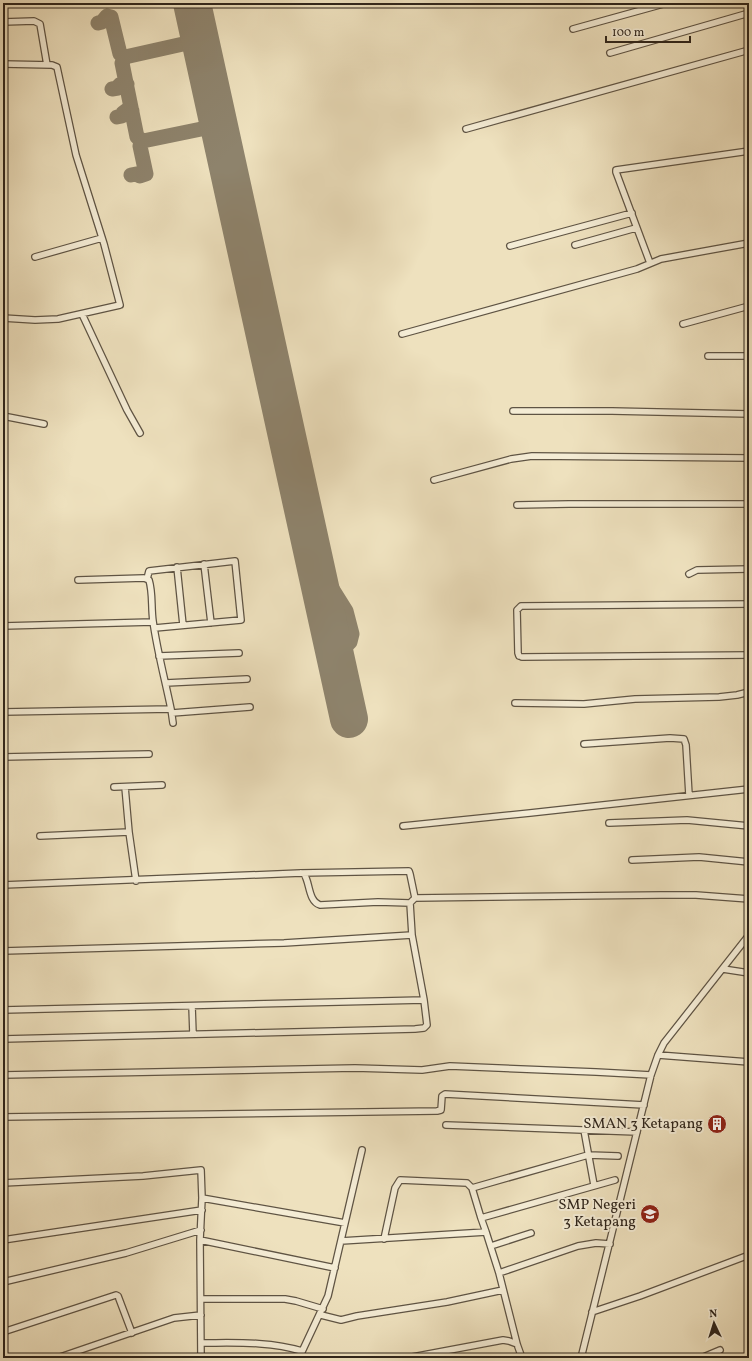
<svg xmlns="http://www.w3.org/2000/svg" width="752" height="1361" viewBox="0 0 752 1361" font-family="Vollkorn,serif">
	<style>
		.lines { fill: none; stroke-linecap: round; stroke-linejoin: round }
		.taxiway { stroke: #8e836c; stroke-width: 15 }
		.runway { stroke: #8e836c; stroke-width: 38 }
		.minor-casing { stroke: #5f5444; stroke-width: 8 }
		.minor { stroke: #f4ecd5; stroke-width: 5.5 }
		.labels { text-anchor: middle; dominant-baseline: central; stroke-width: 4; stroke-linejoin: round; paint-order: stroke }
		.poi-label { font-size: 15px; fill: #2f251b; stroke: #f4ecd5; text-anchor: end }
	</style>
	<rect width="100%" height="100%" fill="#eee1be"/>
	<filter id="stains"><feTurbulence type="fractalNoise" baseFrequency=".005" numOctaves="4"/><feColorMatrix values="0 0 0 0 .2 0 0 0 0 .09 0 0 0 0 .02 0 0 0 .5 -.17"/></filter>
	<radialGradient id="worn" r=".72"><stop offset=".6" stop-color="#630" stop-opacity="0"/><stop offset="1" stop-color="#630" stop-opacity=".3"/></radialGradient>
	<g class="lines">
		<!-- taxiway -->
		<path class="taxiway" d="M98,23L102,22L107,16L111,17L120,54L125,57L192,42L196,39L198,34
			M125,57L122,63L137,137L143,141L211,127L217,120
			M112,89L118,88C119,84 123,82 127,84
			M117,117L122,116L123,113L127,110L132,111
			M131,175L136,174L140,176L146,174L140,146L143,141
			M313,554L326,579L346,611L352,634L350,642L347,645L334,649"/>
		<!-- runway -->
		<path class="runway" d="M192,3L349,719"/>
		<!-- minor casing -->
		<g class="minor-casing">
			<path id="minor" d="M3,22L34,21L40,24L47,65
				M573,29L667,3
				M610,53L749,13
				M3,64L52,65L57,67L76,155L104,244L120,305L58,319L35,320L3,318
				M466,129L749,50
				M575,245L636,228
				M510,246L632,213
				M35,257L102,238
				M650,263L616,172V170L749,151
				M82,314L127,410L140,433
				M683,324L749,306
				M402,334L637,269L661,259L749,243
				M708,356H749
				M513,411H612L749,414
				M3,416L44,424
				M434,480L511,459L532,456L749,458
				M517,505L569,504H749
				M204,564L211,623
				M177,567L183,625
				M689,574L697,570L749,569
				M147,579L149,571L235,561L241,620L155,628
				M3,626L153,622
				M159,656L239,653
				M519,656L518,653L517,610L521,606L749,604
				M522,657L749,655
				M166,683L247,679
				M515,703L584,704L635,699L719,697L737,695L749,692
				M171,709L173,723
				M3,712L171,709C165,680 157,650 153,621C151,607 153,593 149,580L144,578L78,580
				M172,713L250,707
				M584,744L670,738L684,739L686,745L689,795
				M3,757L149,754
				M114,787L162,785
				M125,787L129,832
				M609,823L687,820L749,826
				M403,826L530,813L749,789
				M40,836L129,832L136,881
				M632,860L699,857L749,862
				M301,873L304,874C310,882 308,901 320,905L378,902L410,903L415,898L661,895H696L749,899
				M3,885L301,873L409,871L410,874L415,898
				M410,903L412,935L424,1000
				M3,951L284,943L412,935
				M723,969L749,973
				M192,1006L193,1034
				M3,1010L424,1000L427,1025L424,1028L415,1029L3,1039
				M658,1055L749,1062
				M3,1075L355,1068L422,1070L450,1066L596,1072L651,1075
				M3,1117L437,1111L441,1110L442,1096L445,1094L644,1105
				M446,1125L637,1132
				M584,1130L594,1185
				M3,1183L143,1176L201,1170L202,1198L200,1240L335,1268
				M472,1188L581,1157L588,1155L618,1156
				M202,1198L345,1223
				M481,1218L486,1232
				M384,1239L395,1188L400,1180L467,1183L472,1188L481,1218L615,1180
				M3,1240L202,1210
				M200,1240L201,1358
				M341,1241L486,1232L499,1273L517,1344L522,1358
				M491,1246L531,1233
				M499,1273L578,1246L596,1243L610,1244
				M3,1282L126,1253L201,1230
				M201,1299H285L296,1301L323,1309
				M592,1312L640,1296L749,1255
				M321,1315L341,1320L357,1316L447,1302L503,1290
				M3,1332L116,1295L118,1296L132,1333
				M201,1343C235,1343 269,1341 302,1351
				M57,1358L174,1318L201,1315
				M299,1358L328,1296L362,1150
				M407,1358L503,1340L509,1341L517,1344
				M581,1358L651,1075L658,1055L664,1043L749,935
				M701,1358L720,1350"/>
		</g>
		<!-- minor -->
		<use href="#minor" class="minor"/>
	</g>
	<!-- icons -->
	<defs>
		<g id="building-disc" transform="scale(1)"><circle r="9.5" fill="#8f2418" stroke="#f4ecd5"/><path d="M-4-6H4V6H1V3H-1V6H-4ZM-2.5-4.3h1.7v1.8h-1.7ZM.8-4.3h1.7v1.8H.8ZM-2.5-1h1.7V.8h-1.7ZM.8-1h1.7V.8H.8Z" fill="#fff"/></g>
		<g id="school-disc" transform="scale(1)"><circle r="9.5" fill="#8f2418" stroke="#f4ecd5"/><path d="M0-5L7-2L0 1L-7-2ZM-4 1L0 2.5L4 1V4Q0 6-4 4Z" fill="#fff"/></g>
	</defs>
	<g fill-rule="evenodd">
		<use href="#building-disc" x="717" y="1124"/>
		<use href="#school-disc" x="650" y="1214"/>
	</g>
	<g class="labels">
		<!-- poi labels -->
		<g class="poi-label">
			<text x="703" y="1124">SMAN 3 Ketapang</text>
			<text x="636" y="1205">SMP Negeri<tspan x="636" dy="17">3 Ketapang</tspan></text>
		</g>
	</g>
	<!-- margin -->
	<rect width="752" height="1361" fill="none" stroke="#eee1be" stroke-width="16"/>
	<rect x="4" y="4" width="744" height="1353" fill="none" stroke="#2f251b" stroke-width="2"/>
	<rect x="8" y="8" width="736" height="1345" fill="none" stroke="#2f251b"/>
	<!-- north arrow -->
	<g transform="translate(714 1323) rotate(356)" stroke="#f4ecd5" stroke-width="3" paint-order="stroke">
	<path d="M0-3L7 15L0 10L-7 15Z" fill="#2f251b"/>
	<text y="-6" font-size="11" font-weight="bold" text-anchor="middle" fill="#2f251b">N</text>
	</g>
	<!-- scale -->
	<path d="M606 36v6h84v-6" fill="none" stroke="#2f251b" stroke-width="2"/>
	<text x="612" y="36" font-size="12" fill="#2f251b" stroke="#f4ecd5" stroke-width="3" paint-order="stroke">100 m</text>
	<rect width="100%" height="100%" filter="url(#stains)"/>
	<rect width="100%" height="100%" fill="url(#worn)"/>
</svg>
